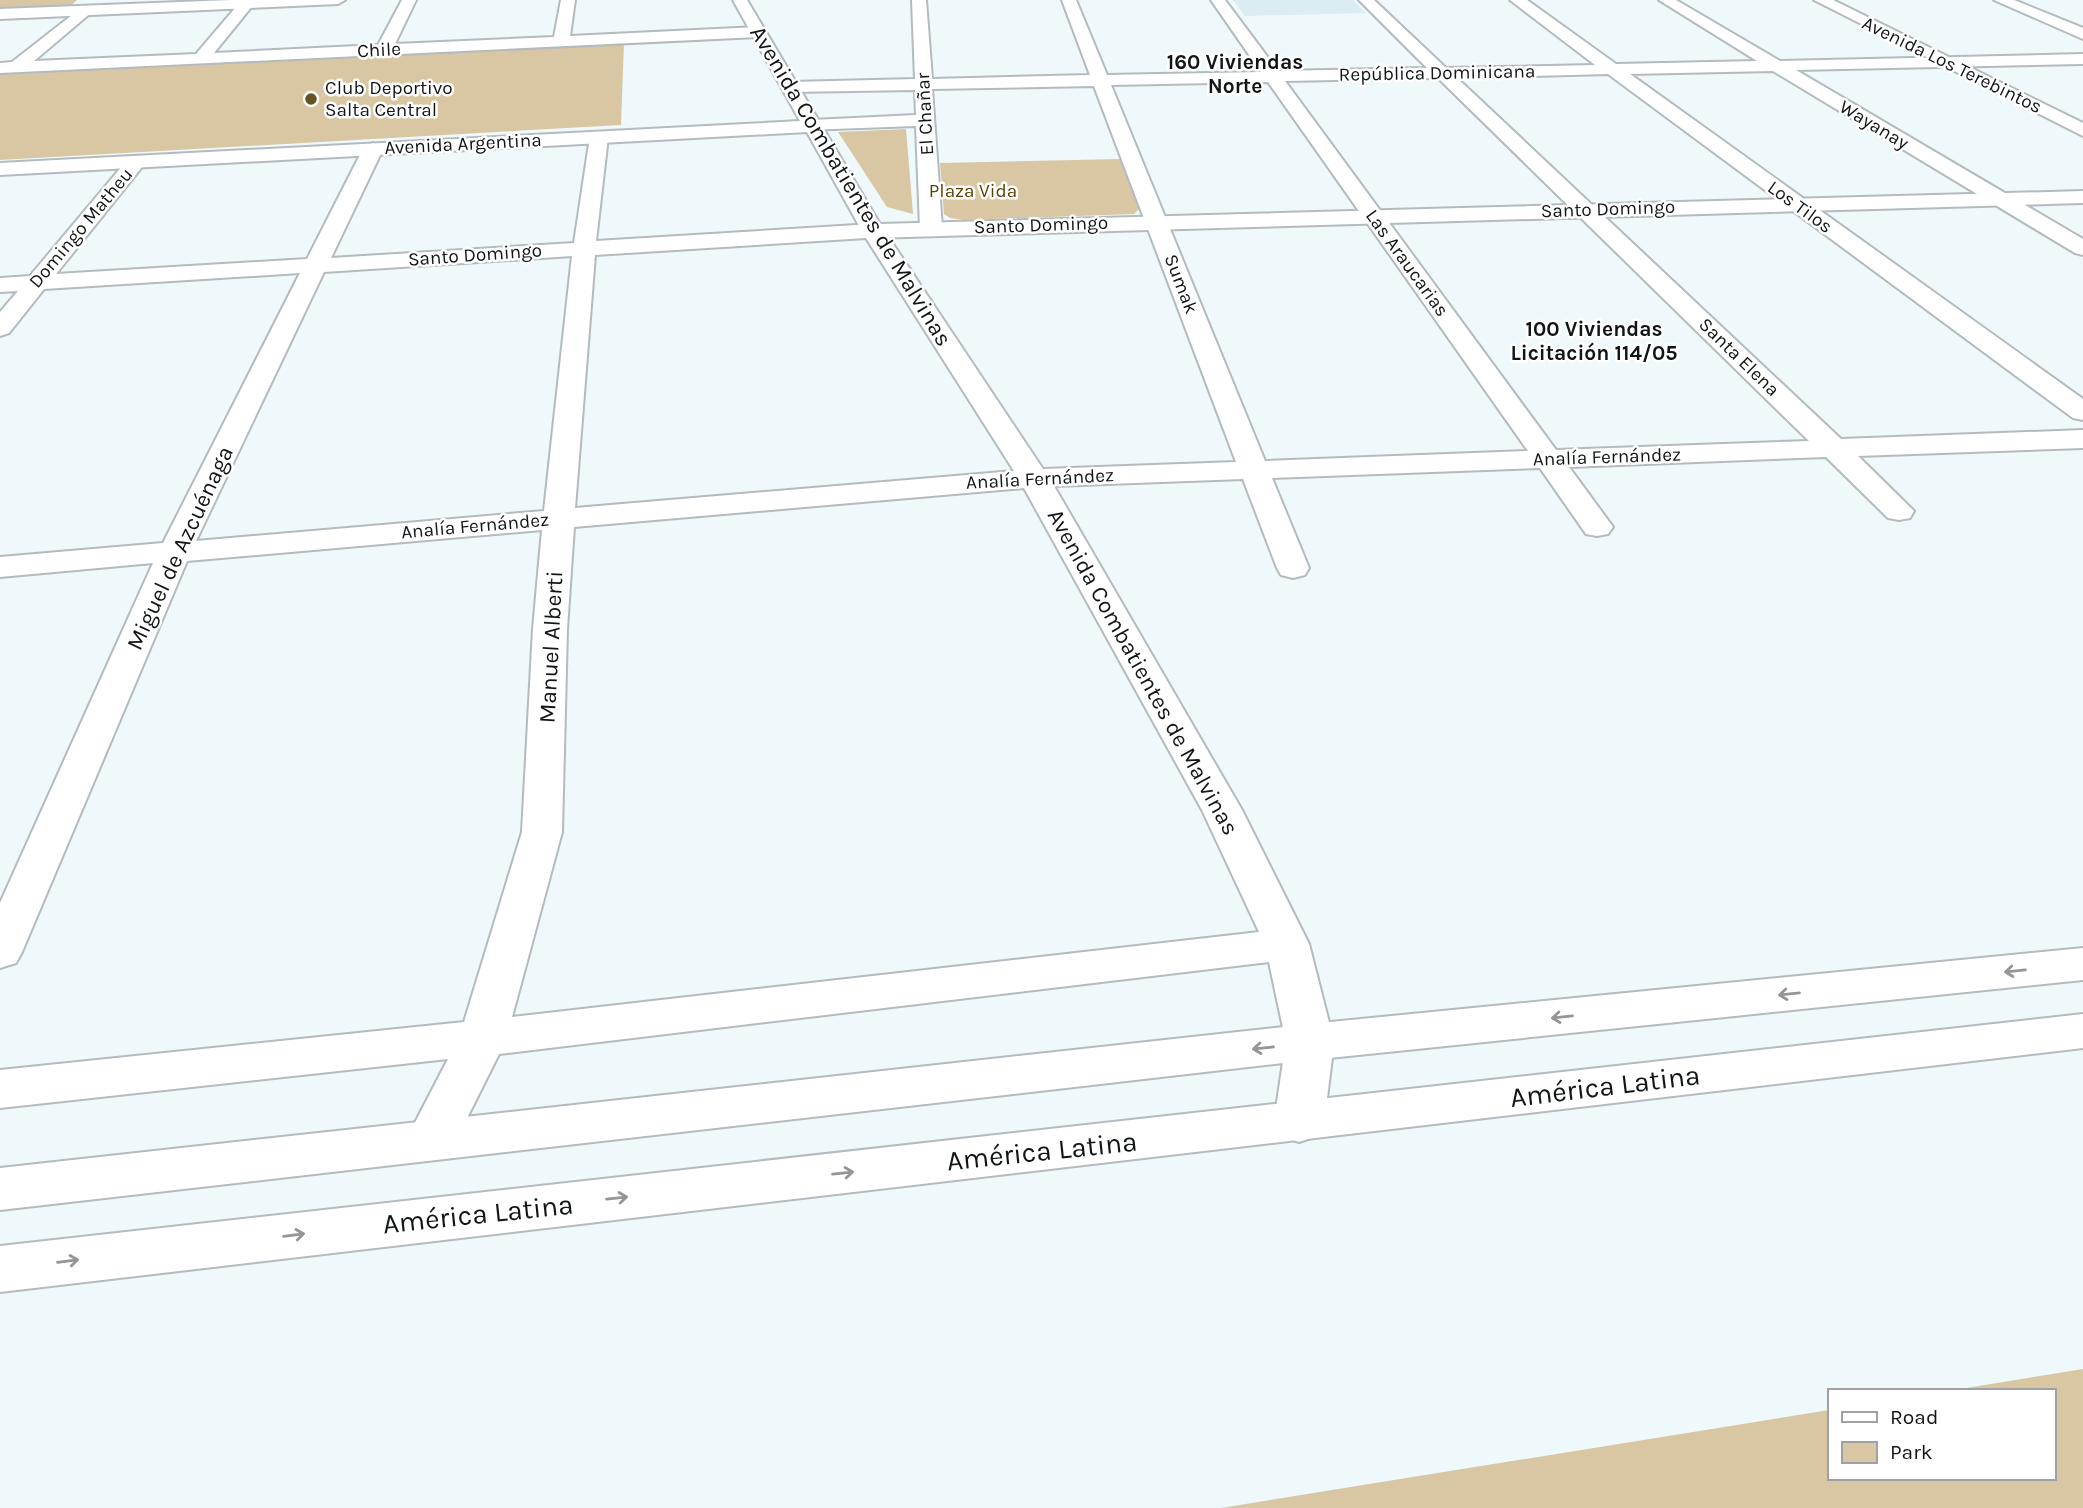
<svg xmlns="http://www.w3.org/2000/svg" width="2083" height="1508" viewBox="0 0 2083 1508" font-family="Karla,sans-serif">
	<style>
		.built { fill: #dcecf3 }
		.green { fill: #d8c7a2 }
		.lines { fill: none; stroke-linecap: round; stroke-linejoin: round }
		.street-casing { stroke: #b3bbbf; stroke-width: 4 }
		.secondary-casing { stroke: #b3bbbf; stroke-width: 4 }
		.street { fill: #fff; fill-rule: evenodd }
		.secondary { fill: #fff; fill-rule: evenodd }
		.oneway { stroke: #949696 }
		.poi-dot { fill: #675322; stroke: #fff; stroke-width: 2.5 }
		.labels { text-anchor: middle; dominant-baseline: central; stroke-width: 5; stroke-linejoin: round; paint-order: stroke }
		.far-street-label { font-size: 19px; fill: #121516; stroke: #fff }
		.far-poi-label { font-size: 19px; fill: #121516; stroke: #fff; text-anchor: start }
		.far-park-label { font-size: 19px; fill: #594305; stroke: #fff }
		.far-neighbourhood-label { font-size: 21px; font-weight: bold; fill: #121516; stroke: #fff }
		.street-label { font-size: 23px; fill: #121516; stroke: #fff }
		.near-street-label { font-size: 28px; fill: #121516; stroke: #fff }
	</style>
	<rect width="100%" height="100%" fill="#eff8fb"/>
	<!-- built -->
	<path class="built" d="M1233,0H1353L1366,13L1245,16Z"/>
	<!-- green -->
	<path class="green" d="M0,0H77L67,9L0,11Z
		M624,42L621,125L0,160V72Z
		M906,129L913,214L887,207L838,132Z
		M1122,159L1139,209L1134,214L964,220L950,218L944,214L940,163Z
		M2083,1369V1508H1221L1829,1410V1478H2053V1391H1948Z"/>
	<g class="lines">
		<!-- street casing -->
		<g class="street-casing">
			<path id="street" d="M242,0H257L214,53L378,45L402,0H416L395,44L554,37L561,0H575L570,36L758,27L766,32L758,37L0,73V63L12,62L81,8H91L93,11L34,61L196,54Z
				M912,0H926L932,79L1090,75L1062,0H1076L1107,75L1261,72L1211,0H1225L1278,71L1427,68L1359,0H1374L1446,68L1595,65L1510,0H1527L1616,64L1757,61L1659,0H1676L1780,61L2083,54V64L1796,70L2083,239V255L2075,253L1773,71L1630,74L2083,399V420L2073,418L1608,74L1457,78L1841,439L2083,430V448L1858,456L1914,511L1910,518L1899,520L1888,518L1826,457L1569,467L1613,527L1608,534L1597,536L1586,534L1540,468L1272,478L1309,568L1305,575L1293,578L1281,575L1277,568L1243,479L1054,486L1242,810L1309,944L1334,1042L1324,1122L1317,1136L1299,1142L1281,1136L1274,1122L1286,1042L1269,962L499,1054L450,1152L432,1158L414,1152L407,1138L448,1059L0,1108V1070L464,1022L522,832L533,629L542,530L187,561L22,952L16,963L0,968V903L153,563L0,577V557L163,543L300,273L44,289L9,333L0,336V312L18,291L0,292V278L30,276L129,158H143L146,162L56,274L307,259L363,149L373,143L383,149L331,258L574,243L590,137L592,133H606L608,137L596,241L873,224L881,226L1043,469L1236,462L1094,86L932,89L942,228L939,233H923L920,228L916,126L805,130L803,126L812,120L916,115L915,90L791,92L782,87L791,82L915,79ZM1438,78L1809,441L1556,450L1285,81ZM1268,82L1528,451L1265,461L1111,85ZM866,238L1014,471L575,508L595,255ZM572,256L544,511L196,541L324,272ZM1024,488L1202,810L1259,932L512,1017L562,832L567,629L574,527Z
				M1994,0H2014L2083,28V39Z"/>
		</g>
		<!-- secondary casing -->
		<g class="secondary-casing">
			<path id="secondary" d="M231,0H345L338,4L0,19V9Z
				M733,0H747L880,224L2083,191V203L873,238L865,236L862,231L807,132L0,175V163L800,121Z
				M1814,0H1833L2083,123V136Z
				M2083,948V980L1310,1060L0,1210V1168L1310,1024Z
				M2083,1014V1048L0,1292V1246Z"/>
		</g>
		<!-- street -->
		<use href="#street" class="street"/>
		<!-- secondary -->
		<use href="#secondary" class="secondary"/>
	</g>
	<!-- one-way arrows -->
	<defs><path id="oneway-shaft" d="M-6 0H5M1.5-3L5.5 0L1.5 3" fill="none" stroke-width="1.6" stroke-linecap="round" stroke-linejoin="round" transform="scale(1.75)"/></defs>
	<g class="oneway">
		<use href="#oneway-shaft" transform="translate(2015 971) rotate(174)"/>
		<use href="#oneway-shaft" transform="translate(1789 994) rotate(174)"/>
		<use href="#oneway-shaft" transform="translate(1562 1017) rotate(174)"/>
		<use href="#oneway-shaft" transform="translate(1263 1048) rotate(174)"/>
		<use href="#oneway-shaft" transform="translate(843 1173) rotate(-6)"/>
		<use href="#oneway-shaft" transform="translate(617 1198) rotate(-6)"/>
		<use href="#oneway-shaft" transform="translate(294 1235) rotate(-7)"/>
		<use href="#oneway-shaft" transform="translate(68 1261) rotate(-7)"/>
	</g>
	<!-- markers -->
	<circle class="poi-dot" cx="311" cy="99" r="7"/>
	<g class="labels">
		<!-- far-street labels -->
		<g class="far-street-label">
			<text transform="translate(379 50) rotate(-3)">Chile</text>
			<text transform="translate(1952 65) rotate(26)">Avenida Los Terebintos</text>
			<text transform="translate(1437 73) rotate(-1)">República Dominicana</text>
			<text transform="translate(925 114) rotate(-93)">El Chañar</text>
			<text transform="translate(1874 125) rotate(31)">Wayanay</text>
			<text transform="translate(463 144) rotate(-3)">Avenida Argentina</text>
			<text transform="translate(1800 207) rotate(36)">Los Tilos</text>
			<text transform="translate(1608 209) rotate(-2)">Santo Domingo</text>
			<text transform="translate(1041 225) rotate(-2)">Santo Domingo</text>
			<text transform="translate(81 228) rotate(-50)">Domingo Matheu</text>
			<text transform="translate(475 255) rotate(-4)">Santo Domingo</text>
			<text transform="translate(1407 263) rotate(54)">Las Araucarias</text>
			<text transform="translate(1181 284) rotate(69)">Sumak</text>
			<text transform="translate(1739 357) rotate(44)">Santa Elena</text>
			<text transform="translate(1607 457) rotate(-2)">Analía Fernández</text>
			<text transform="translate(1040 479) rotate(-3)">Analía Fernández</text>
			<text transform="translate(475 526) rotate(-5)">Analía Fernández</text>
		</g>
		<!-- far-poi labels -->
		<g class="far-poi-label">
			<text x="325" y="88">Club Deportivo<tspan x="325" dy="22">Salta Central</tspan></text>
		</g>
		<!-- far-park labels -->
		<g class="far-park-label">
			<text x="973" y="191">Plaza Vida</text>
		</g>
		<!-- far-neighbourhood labels -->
		<g class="far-neighbourhood-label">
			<text x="1235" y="62">160 Viviendas<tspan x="1235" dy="24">Norte</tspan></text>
			<text x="1594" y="329">100 Viviendas<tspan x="1594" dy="24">Licitación 114/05</tspan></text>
		</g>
		<!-- street labels -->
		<g class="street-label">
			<text transform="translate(851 186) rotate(59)">Avenida Combatientes de Malvinas</text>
			<text transform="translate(180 548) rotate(-65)">Miguel de Azcuénaga</text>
			<text transform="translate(551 647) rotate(-87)">Manuel Alberti</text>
			<text transform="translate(1143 672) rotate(61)">Avenida Combatientes de Malvinas</text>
		</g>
		<!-- near-street labels -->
		<g class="near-street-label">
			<text transform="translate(1605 1086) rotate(-7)">América Latina</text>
			<text transform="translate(1042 1151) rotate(-6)">América Latina</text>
			<text transform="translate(478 1214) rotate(-6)">América Latina</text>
		</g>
	</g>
	<!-- legend -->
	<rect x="1828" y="1389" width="228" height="91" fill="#ffffff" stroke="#a0a1a2" stroke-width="2"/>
	<rect x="1842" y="1412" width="35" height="10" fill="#ffffff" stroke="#a0a1a2" stroke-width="2"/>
	<text x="1890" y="1424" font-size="21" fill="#121516">Road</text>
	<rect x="1842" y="1442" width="35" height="21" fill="#d8c7a2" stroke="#a0a1a2" stroke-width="2"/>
	<text x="1890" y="1459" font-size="21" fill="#121516">Park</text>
</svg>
